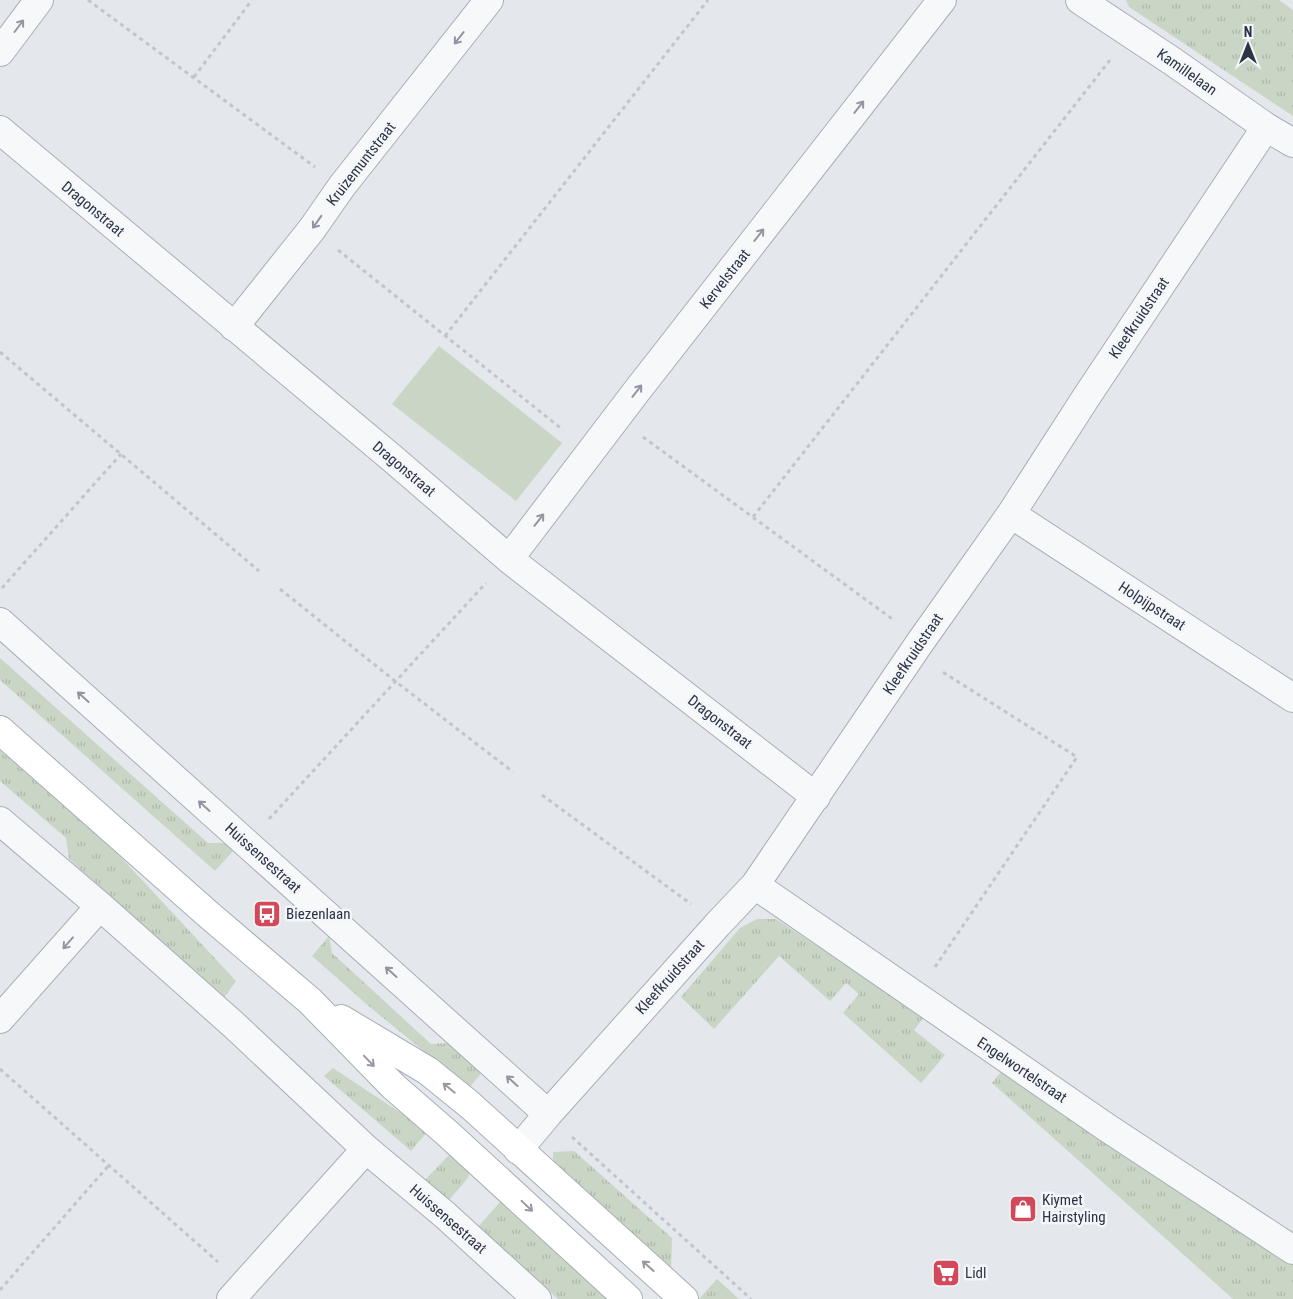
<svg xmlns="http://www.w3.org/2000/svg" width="1293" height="1299" viewBox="0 0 1293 1299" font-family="'Roboto Condensed',sans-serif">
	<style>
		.grass { fill: url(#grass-tufts) }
		.park { fill: #c9d6c5 }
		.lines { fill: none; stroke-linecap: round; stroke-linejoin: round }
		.street-casing { stroke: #a9aeb7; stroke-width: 30 }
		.secondary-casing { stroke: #a9aeb7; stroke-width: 30 }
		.path { stroke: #c2c5cb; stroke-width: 3; stroke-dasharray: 4 4; stroke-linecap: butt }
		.street { stroke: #f7f8fa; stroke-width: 28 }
		.secondary { stroke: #fff; stroke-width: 28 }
		.oneway { stroke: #9196a0 }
		.oneway2 { stroke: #959aa2 }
		.labels { text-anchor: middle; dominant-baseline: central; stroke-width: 5; stroke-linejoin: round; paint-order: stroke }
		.street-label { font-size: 15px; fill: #2b3445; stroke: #f4f6f9 }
		.poi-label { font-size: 15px; fill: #2b3445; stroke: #f4f6f9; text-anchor: start }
	</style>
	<defs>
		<pattern id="grass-tufts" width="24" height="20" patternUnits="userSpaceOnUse" patternTransform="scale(1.25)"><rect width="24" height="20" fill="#c9d6c5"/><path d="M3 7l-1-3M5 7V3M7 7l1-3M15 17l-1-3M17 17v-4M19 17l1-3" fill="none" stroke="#adb8ab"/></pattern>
	</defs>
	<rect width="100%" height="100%" fill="#e4e7ec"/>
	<!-- grass -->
	<path class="grass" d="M1126,0H1279L1293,10V116L1129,7Z
		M0,658L208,843H225L234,850L215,871L0,680Z
		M0,750L115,851L236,981L224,998L69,859L66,838L0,781Z
		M757,919H776L924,1017L914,1030L945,1055L921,1083L843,1013L859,994L846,983L830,1001L779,956L714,1029L681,997L740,928Z
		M329,936L332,953L431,1044L451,1043L483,1071L469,1088L371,1008L312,956Z
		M333,1068L428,1131L411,1151L324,1076Z
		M1003,1069L1293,1265V1299H1233L992,1083Z
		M574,1151L672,1238L671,1273L557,1171L553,1159V1152Z
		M449,1155H455L470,1171L468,1178L448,1201L425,1180Z
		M506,1201L617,1299H558L478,1227L500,1202Z
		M717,1279L739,1299H699Z"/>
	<!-- park -->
	<path class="park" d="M439,346L562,443L516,501L392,404Z"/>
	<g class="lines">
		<!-- street casing -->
		<g class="street-casing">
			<path id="street" d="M1080,0L1172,61L1266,127L1293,143
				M0,52L39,0
				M0,130L393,459L509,559L816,797
				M234,327L312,229L342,186L489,0
				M1011,514L1293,698
				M509,559L636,392L942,0
				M0,622L548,1114
				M0,821L100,906L235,1026L366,1149L445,1215L537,1299
				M755,885L1106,1127L1293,1250
				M0,1019L100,906
				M518,1150L548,1114L718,924L755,885L921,641L1011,514L1087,396L1266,127
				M231,1299L366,1149"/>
		</g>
		<!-- secondary casing -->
		<g class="secondary-casing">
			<path id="secondary" d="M0,730L209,915L310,1001L394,1087L447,1133L628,1299
				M341,1019L428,1071L470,1105L684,1299"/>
		</g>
		<!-- path -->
		<path class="path" d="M88,0L315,167
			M194,77L252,0
			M338,250L563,430
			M445,336L708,0
			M0,352L259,571
			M643,437L895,621
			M753,517L1110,60
			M2,588L121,454
			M280,589L395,681L513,772
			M542,795L691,904
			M269,819L486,583
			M935,967L1077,757L941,671
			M0,1069L218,1262
			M572,1137L751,1299
			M0,1290L109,1165"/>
		<!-- street -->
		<use href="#street" class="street"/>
		<!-- secondary -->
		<use href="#secondary" class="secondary"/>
	</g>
	<!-- one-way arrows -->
	<defs><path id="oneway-shaft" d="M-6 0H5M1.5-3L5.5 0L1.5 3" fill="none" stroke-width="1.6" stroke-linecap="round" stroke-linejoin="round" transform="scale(1.25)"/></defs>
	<g class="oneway">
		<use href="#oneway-shaft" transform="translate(19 26) rotate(-53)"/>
		<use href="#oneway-shaft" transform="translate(459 38) rotate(128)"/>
		<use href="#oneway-shaft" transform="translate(859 107) rotate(-52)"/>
		<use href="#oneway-shaft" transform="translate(317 222) rotate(125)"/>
		<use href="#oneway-shaft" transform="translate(759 235) rotate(-52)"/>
		<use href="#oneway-shaft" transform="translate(637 391) rotate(-52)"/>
		<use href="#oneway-shaft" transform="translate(539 520) rotate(-52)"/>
		<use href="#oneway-shaft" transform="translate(83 697) rotate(-138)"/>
		<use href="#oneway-shaft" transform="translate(204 806) rotate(-138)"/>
		<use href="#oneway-shaft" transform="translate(68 943) rotate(131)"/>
		<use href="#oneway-shaft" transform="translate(391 972) rotate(-138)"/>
		<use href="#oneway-shaft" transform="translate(512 1081) rotate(-138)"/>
	</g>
	<g class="oneway2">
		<use href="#oneway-shaft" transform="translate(369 1061) rotate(46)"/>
		<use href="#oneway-shaft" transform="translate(449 1088) rotate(-141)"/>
		<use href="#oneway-shaft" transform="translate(527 1206) rotate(43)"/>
		<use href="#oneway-shaft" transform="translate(648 1266) rotate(-138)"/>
	</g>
	<!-- icons -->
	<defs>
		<g id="bus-square" transform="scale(1.4375)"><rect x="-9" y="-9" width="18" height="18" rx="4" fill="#d1495b" stroke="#f4f6f9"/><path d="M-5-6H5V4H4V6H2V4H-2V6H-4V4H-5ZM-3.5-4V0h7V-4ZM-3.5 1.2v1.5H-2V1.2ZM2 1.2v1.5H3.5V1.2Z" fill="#fff"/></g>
		<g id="shop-square" transform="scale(1.4375)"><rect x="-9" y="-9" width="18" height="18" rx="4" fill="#d1495b" stroke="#f4f6f9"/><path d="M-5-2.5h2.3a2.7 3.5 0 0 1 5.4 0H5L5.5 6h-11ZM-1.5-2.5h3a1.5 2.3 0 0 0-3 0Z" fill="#fff"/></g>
		<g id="supermarket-square" transform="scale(1.4375)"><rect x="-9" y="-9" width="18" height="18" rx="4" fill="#d1495b" stroke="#f4f6f9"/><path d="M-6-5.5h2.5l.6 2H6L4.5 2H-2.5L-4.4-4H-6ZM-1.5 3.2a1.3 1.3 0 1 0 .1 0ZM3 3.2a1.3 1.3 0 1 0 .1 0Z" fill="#fff"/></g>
	</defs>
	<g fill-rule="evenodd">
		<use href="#bus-square" x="267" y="914"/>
		<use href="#shop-square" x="1023" y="1209"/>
		<use href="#supermarket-square" x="946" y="1273"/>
	</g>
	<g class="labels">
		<!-- street labels -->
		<g class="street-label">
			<text transform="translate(1187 72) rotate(35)">Kamillelaan</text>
			<text transform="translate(361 164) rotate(-52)">Kruizemuntstraat</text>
			<text transform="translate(93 209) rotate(40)">Dragonstraat</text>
			<text transform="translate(725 279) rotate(-52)">Kervelstraat</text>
			<text transform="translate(1139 318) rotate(-56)">Kleefkruidstraat</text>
			<text transform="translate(404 469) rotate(40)">Dragonstraat</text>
			<text transform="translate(1152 606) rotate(33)">Holpijpstraat</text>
			<text transform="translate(913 654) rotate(-56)">Kleefkruidstraat</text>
			<text transform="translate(720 722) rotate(38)">Dragonstraat</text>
			<text transform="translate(263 858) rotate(42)">Huissensestraat</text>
			<text transform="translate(670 977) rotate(-48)">Kleefkruidstraat</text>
			<text transform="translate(1022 1070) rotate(34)">Engelwortelstraat</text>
			<text transform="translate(448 1219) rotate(41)">Huissensestraat</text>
		</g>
		<!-- poi labels -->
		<g class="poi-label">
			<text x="286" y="914">Biezenlaan</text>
			<text x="1042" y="1200">Kiymet<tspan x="1042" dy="17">Hairstyling</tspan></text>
			<text x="965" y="1273">Lidl</text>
		</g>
	</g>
	<!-- north arrow -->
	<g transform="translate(1248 45)" stroke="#f4f6f9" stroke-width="4" paint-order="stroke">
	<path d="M0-4L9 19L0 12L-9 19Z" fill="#2b3445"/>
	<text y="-8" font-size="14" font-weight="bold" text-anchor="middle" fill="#2b3445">N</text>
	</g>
</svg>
